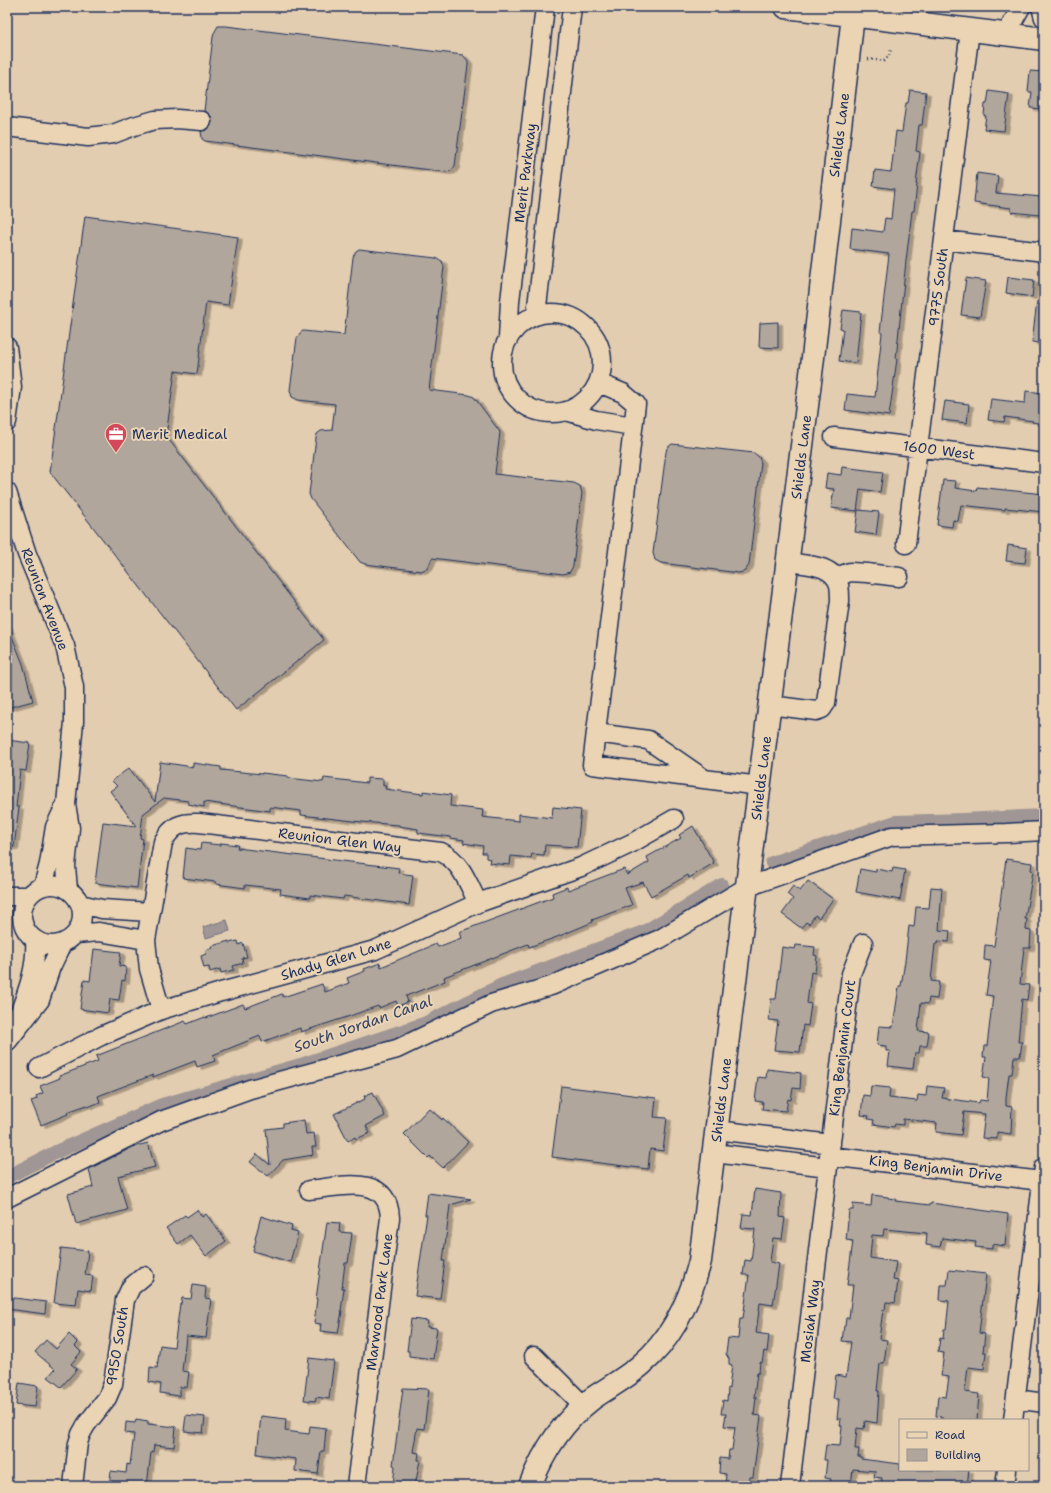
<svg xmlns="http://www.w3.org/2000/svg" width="1051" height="1493" viewBox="0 0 1051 1493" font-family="'Shantell Sans',sans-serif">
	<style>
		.water { fill: #9f9695; stroke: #6a6d7f }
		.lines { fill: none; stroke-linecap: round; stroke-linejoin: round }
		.canal { stroke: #9f9695; stroke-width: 14 }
		.building { fill: #b0a69b; stroke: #1b2f5e; filter: url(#shadow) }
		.minor-casing { stroke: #1b2f5e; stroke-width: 21 }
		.major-casing { stroke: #1b2f5e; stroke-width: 25 }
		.path { stroke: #1b2f5e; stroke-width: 2.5; stroke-dasharray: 1 3; stroke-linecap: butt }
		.minor { stroke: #ebd4b3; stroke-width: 18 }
		.major { stroke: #ebd4b3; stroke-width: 22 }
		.labels { text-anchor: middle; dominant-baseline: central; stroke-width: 4; stroke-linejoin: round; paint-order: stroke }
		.street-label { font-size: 14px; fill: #1b2f5e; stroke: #ebd4b3 }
		.poi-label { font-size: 14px; fill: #1b2f5e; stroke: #ebd4b3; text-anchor: start }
		.water-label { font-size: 15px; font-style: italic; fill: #354469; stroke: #ebd4b3 }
	</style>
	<defs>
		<filter id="shadow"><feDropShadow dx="4.5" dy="2.5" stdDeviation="0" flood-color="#0004"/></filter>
	</defs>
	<rect width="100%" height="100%" fill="#e3cdb0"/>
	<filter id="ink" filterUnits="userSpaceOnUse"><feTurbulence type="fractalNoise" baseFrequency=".025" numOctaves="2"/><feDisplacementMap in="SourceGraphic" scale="8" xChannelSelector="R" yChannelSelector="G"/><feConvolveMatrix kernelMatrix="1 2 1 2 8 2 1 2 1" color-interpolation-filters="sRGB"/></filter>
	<g filter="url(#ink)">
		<!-- water -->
		<path class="water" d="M227,920L230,931L206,938L203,927Z"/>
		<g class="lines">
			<!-- canal -->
			<path class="canal" d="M772,863L896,822L963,820L1044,816
				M7,1177L56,1152L162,1105L304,1064L424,1024L502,985L646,931L722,885"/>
		</g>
		<!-- building -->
		<path class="building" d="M218,26H226L463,55L468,61V65L455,166L451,171L446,172L205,141L202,139L201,131L207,130L210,127L212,122L211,116L208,113L204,111L213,37L214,33Z
			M1030,71L1044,72V109L1030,108L1032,92H1028Z
			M910,90L926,92L922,125H919L916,151L920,152L916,184H917L914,211H912L906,261L896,359H897L889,416L845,410L847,394L875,397L882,333L880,332L889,254L850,249L852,228L883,232L885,218L891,219L894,189L873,186L875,170L891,172L896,131L902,132L906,103H908Z
			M989,91L1009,94L1004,131L984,129L986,116H984L985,104H987Z
			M977,173L998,176L996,193L1042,197L1040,215L1011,212V208L974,203Z
			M85,216L238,237L228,305L206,302L197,374L175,371L166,436L324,640L236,710L50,472Z
			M359,249L436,258L442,261L444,267L429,390L469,395L474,397L500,432L495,474L574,483L580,486L582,493L573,566L570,572L563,574L432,558L428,568L421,571L365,564L360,562L311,499L309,494L316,438L317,434L321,431L332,430L335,404L298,400L292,397L290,390L297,338L300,333L303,331L344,335L353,257L356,251Z
			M1008,277L1034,280L1032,297L1006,293Z
			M966,278L986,281L980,317L961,315Z
			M1037,301L1044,302V344L1032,342Z
			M843,310L861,312L856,363L839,361L843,329L840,328Z
			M778,322V348L759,347L760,323Z
			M1026,391L1044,393V424L1032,422L1033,421L1005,417L1004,422L988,420L991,399L1025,403Z
			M945,401L969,404L967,423L942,420Z
			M672,444L754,453L759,457L761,463L749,565L745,571L739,573L661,563L655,560L653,553L666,452L667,448Z
			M842,467L883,472L880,492L860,489L857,511L831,508L834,489L825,488L827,473L841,475Z
			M943,480L956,481L955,488L976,491L977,487L1044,494V512L1005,508V510L961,505L958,521L953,520L952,527L937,525Z
			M858,510L879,512L876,535L855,532Z
			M1008,545L1027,548L1025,563L1006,561Z
			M7,624L23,664L33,701L7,708Z
			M7,740L30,743L26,771L20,770L16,807H19L14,847H7Z
			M160,762L193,767V763L221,767V770L262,774V773L288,776V778L323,782L324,778L367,783V778L383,779V786H386L385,789L423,794V791L451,795L450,806L483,810L482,817L519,821V814L552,818L553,807L581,810L577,847L545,845L544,855L532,854L531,858L511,856L510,865L489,863L490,859L486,858V853H482L483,846L463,843L464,840L451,838V837L418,833V829L399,826V825L362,822L301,815V811L270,807V811L204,802V807L188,804V801L164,798L143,814L140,838L143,839L137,888L95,883L103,822L136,826L110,791L117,786L112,781L129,768L155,802Z
			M693,826L714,863L689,878L688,875L651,896L643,882L625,888L632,905L592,920L593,922L557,937L529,947L528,944L444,977L445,981L406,996L408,1002L398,1006L396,1001L379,1008L378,1006L347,1017L301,1032L300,1028L262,1042L260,1036L213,1055L215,1061L197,1067L195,1061L153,1077V1075L98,1096L100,1102L88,1107L87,1105L67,1112L68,1114L41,1125L31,1101L37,1099L36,1096L43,1093L40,1086L60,1078L59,1076L98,1061L96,1056L185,1021L187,1024L205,1017L206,1018L243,1004L245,1008L282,994L283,997L322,984L325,992L349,983L347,978L365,971L364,969L380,963L381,967L436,944L438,947L461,938L459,932L553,897L552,893L567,887L568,890L624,869L627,875L649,862L647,857L681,838L679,835Z
			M201,843L221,845V843L238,845L237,848L399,868L398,873L413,875L409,905L344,896L343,899L310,895V898L280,894L281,889L245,885V888L216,884V882L183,878L186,848L200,850Z
			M1006,859L1032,863L1031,870L1033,871L1025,919H1027L1026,930L1031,931L1030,948H1024L1020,984L1029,985L1027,1000L1022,999L1018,1042H1022L1020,1057H1014L1012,1074H1009L1006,1097V1106L1012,1107L1011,1134L997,1132V1139L982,1138L985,1114L964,1112L961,1135L936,1132L937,1123L903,1119V1125L895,1124L894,1127L873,1124L874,1120L868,1119L869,1116L861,1115L863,1095L870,1096L871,1086L890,1088L889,1098L917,1101L918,1095L926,1096L927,1086L944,1088L942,1098L979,1103L980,1100L987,1101L989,1078L983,1077L986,1057H983L984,1046H987L993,996L986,995L991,961L984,960L985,945L994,946Z
			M893,868L905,870L900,900L856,892L860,869L876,872V869L892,872Z
			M808,881L833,899L819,918L815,915L809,924L806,922L801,928L782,914L793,899L787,894L793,886L800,891Z
			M931,887L942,888L939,930L950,931L949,942L938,941V944H935L931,981L939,982L937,999L929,998L928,1004L921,1003L918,1031L929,1032L927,1046H920L919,1053H915L913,1069L888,1066L890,1051H886V1046L877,1045L879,1026L893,1027L899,986H901L905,961L909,926L914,927L916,907L929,908Z
			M229,941V943L238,941L239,945L243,943L247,957L242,958L243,963L233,966L234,970L221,973L220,969L210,972L209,967L204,968L201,956L206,954L205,950L213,948L212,946Z
			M796,945L815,947L814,955L817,956L815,973L811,972L807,1003L811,1004L808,1026L803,1025L800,1052L774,1050L778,1021L769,1020L771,999H776L782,947L795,949Z
			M94,949L121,952L119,966L126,967L125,981L122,980L119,1000L110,999L108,1013L80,1009L84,980L90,981Z
			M767,1069L801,1073L800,1089L793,1088L791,1100L788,1099L786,1111L762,1109L763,1102L755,1101L758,1077L766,1078Z
			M561,1086L656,1098L654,1117L667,1118L663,1151L650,1149L648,1169L552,1157Z
			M373,1092L385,1116L366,1126L370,1133L356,1139L355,1137L348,1141L334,1114L365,1099L364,1096Z
			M429,1108L442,1120L443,1118L468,1142L443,1168L430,1156L428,1158L404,1134Z
			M304,1120L306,1134L314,1133L316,1147H312L313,1155L283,1160L268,1176L250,1162L257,1154L270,1165L266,1129L283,1127V1123Z
			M148,1143L155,1167L118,1176L127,1210L76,1224L68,1194L93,1187L89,1169L133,1147Z
			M755,1189L781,1193L780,1217L785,1218L782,1239L773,1238L770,1262L779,1264L773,1305L760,1303L756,1333L769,1335L767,1352L764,1351L762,1363L760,1362L759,1373H757L754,1397H756L754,1415L761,1416L753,1477H750L749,1486H725L726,1474L719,1473L720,1458L728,1459L729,1450H732L735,1427L724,1426L726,1414H721L723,1400L727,1401L728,1388H729L732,1365L729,1364V1359L726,1354L728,1338L738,1339L740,1318H743L749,1275H743L745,1260L751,1261L755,1229L741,1228L743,1214L752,1215Z
			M428,1193L471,1199L450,1205L443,1261H445L440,1299L415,1296L427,1215H425Z
			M872,1195L888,1197V1198L896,1199L895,1201L930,1205L931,1203L1008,1214L1005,1246L992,1244V1249L975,1247L976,1242L942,1238L940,1247L926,1245L927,1233L884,1229L883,1236L872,1235L870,1258L896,1262L893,1280L898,1281L895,1303L886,1302L885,1310H883L879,1339L887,1340L884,1363H880L877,1391H879L877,1423L865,1421L864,1429L857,1428L855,1449H859L858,1457H861V1459L900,1464V1470H969L967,1486H881L882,1478L874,1477L875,1471L853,1469L851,1486L830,1483L831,1479L825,1478L827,1460H824L826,1445L840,1446L842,1426L840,1425L841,1419H837L839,1399H833L836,1375L846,1377L851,1342L842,1341L844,1326H845L846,1318H849L853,1285H847L853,1241L846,1240L849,1210H853V1204L871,1206Z
			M197,1210L202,1217L206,1214L226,1241L206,1256L190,1235L178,1244L166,1228L185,1215L187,1217Z
			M261,1216L292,1226L291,1231L298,1233L290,1262L253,1251L256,1240L255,1239Z
			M327,1222L340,1223L339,1232L352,1233L348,1263H345L342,1288H344L341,1311H342L338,1333L320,1331L321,1324L314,1323L317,1299H316Z
			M61,1248L88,1251L85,1275L93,1276L91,1291L78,1289L76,1305L54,1303Z
			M949,1270L986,1274L979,1333L985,1334L983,1352H986L984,1369L968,1367L965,1392L979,1394L977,1420H942V1417L936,1416L938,1396L946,1397L949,1377L941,1376L944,1353L938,1352L940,1338L943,1339L944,1329H946L949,1301L940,1300L941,1285H947Z
			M193,1285L206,1287L205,1298L211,1299L206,1338L186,1336L182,1371L189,1372L187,1387H180L179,1396L160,1393L161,1384L149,1382L150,1367L157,1368L160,1345L174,1347L180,1304H181L182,1298L191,1299Z
			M7,1297L46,1302L45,1314L7,1309Z
			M411,1319L428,1321L427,1327L437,1328L433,1359L409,1356V1351H407Z
			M69,1334L78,1343L75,1346L81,1352L71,1364L77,1369L61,1387L48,1377L55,1369L35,1352L46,1340L56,1349Z
			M309,1358L334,1361L329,1399L316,1397L315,1401L304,1400Z
			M19,1383L38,1386L35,1407L16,1405Z
			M403,1388L429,1389L424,1429L417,1428L413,1452L419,1453L418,1460H420L415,1486H393L395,1466L393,1465Z
			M186,1415L205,1417L203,1433L184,1431Z
			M261,1416L286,1419L285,1431L309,1434L310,1426L326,1428L324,1451H321L318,1474L295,1471L296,1459L257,1454Z
			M136,1419L148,1421V1424L176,1427L174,1447L154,1445L153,1452H151L147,1486H109L111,1471L126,1473L127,1464L130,1465L134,1434L125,1433L126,1422L135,1423Z"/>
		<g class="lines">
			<!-- minor casing -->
			<g class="minor-casing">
				<path id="minor" d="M1041,7L1044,18
					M1006,34L1021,7
					M7,127L88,137L113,134L134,126L155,120L177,119L202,121
					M944,240L1044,252
					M502 363a50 50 0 1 1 100 0a50 50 0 1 1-100 0Z
					M536,315L572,7
					M508,339L510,301L545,7
					M7,347L12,387L7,422
					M599,383L623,393L636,404L592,765L760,786
					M566,411L596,420L633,426
					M834,437L1044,463
					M7,492L27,554L65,646L74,687V722L66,804L70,828L66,866L68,890
					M906,544L970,30
					M836,577L850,572L867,573L899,577
					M770,705L816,711L822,709L826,703L840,601C840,596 840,590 839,585C833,564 806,565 788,562
					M596,733L648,740L703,778
					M22 915a30 30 0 1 1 60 0a30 30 0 1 1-60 0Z
					M43,886L49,864L55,827L66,804
					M7,896H29
					M80,904L102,909L150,912
					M76,934L99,932L146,940
					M161,1010L149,969L146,940L163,842C172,826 180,822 199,823L441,852C462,862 468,884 478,903
					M16,1022C26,995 37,970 35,940
					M7,1042L40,1000L51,967L62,944
					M39,1068L101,1036L161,1010L221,992L375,950L478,903L581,867L632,843L674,819
					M717,1130L831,1144
					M714,1153L828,1167
					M829,1156L1042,1181
					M309,1190C339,1187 388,1172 390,1218L356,1486
					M7,1198L161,1121L250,1089L397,1049L491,1004L551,986L660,939L747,887L892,836L1007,833L1044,831
					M534,1356L584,1406
					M1016,1399L1044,1403
					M1013,1420L1044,1167
					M73,1486L78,1443L81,1434L86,1425L107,1398L113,1384L125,1300L131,1287L144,1276
					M790,1486L851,974L863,943
					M1005,1486L1007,1470"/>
			</g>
			<!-- major casing -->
			<g class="major-casing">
				<path id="major" d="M786,7L1044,39
					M530,1486C543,1452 564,1420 593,1398C609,1387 626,1378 641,1365C673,1338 690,1301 700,1261L812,366L854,7"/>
			</g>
			<!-- path -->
			<path class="path" d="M868,59L884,61L889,56L891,50"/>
			<!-- minor -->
			<use href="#minor" class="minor"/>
			<!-- major -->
			<use href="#major" class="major"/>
		</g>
	</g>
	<!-- icons -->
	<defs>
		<g id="office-pin" transform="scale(1.15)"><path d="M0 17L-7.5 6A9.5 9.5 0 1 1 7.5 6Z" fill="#d1495b" stroke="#ebd4b3"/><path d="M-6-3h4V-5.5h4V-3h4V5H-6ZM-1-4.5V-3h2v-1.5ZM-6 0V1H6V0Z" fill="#fff"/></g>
	</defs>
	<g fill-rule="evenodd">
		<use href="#office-pin" x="116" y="434"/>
	</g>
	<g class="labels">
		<!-- street labels -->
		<g class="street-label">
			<text transform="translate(839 135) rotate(-83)">Shields Lane</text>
			<text transform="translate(525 173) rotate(-83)">Merit Parkway</text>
			<text transform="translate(938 287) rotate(-83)">9775 South</text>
			<text transform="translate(939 450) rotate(7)">1600 West</text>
			<text transform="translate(801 457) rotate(-83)">Shields Lane</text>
			<text transform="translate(45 599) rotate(69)">Reunion Avenue</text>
			<text transform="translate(761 778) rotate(-83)">Shields Lane</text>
			<text transform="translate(340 840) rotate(7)">Reunion Glen Way</text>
			<text transform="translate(336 959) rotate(-17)">Shady Glen Lane</text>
			<text transform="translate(842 1048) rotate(-83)">King Benjamin Court</text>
			<text transform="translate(721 1100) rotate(-83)">Shields Lane</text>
			<text transform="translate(936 1168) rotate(7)">King Benjamin Drive</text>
			<text transform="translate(379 1302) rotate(-83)">Marwood Park Lane</text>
			<text transform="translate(810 1321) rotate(-83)">Mosiah Way</text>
			<text transform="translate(117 1346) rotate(-81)">9950 South</text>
		</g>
		<!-- poi labels -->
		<g class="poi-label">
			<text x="132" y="434">Merit Medical</text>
		</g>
		<!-- water labels -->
		<g class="water-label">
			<text transform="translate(363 1024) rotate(-19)">South Jordan Canal</text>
		</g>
	</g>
	<!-- margin -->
	<rect width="1051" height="1493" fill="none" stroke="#ebd4b3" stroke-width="24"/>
	<rect x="12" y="12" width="1027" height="1469" fill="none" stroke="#1b2f5e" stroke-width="1.5" filter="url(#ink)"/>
	<!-- legend -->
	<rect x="899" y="1419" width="130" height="52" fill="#ebd4b3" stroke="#989291"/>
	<rect x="907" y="1432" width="20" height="6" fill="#ebd4b3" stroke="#989291"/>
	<text x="935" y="1439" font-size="12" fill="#1b2f5e">Road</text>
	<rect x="907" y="1449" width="20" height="12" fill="#b0a69b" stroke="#989291"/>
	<text x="935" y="1459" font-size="12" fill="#1b2f5e">Building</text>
</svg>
